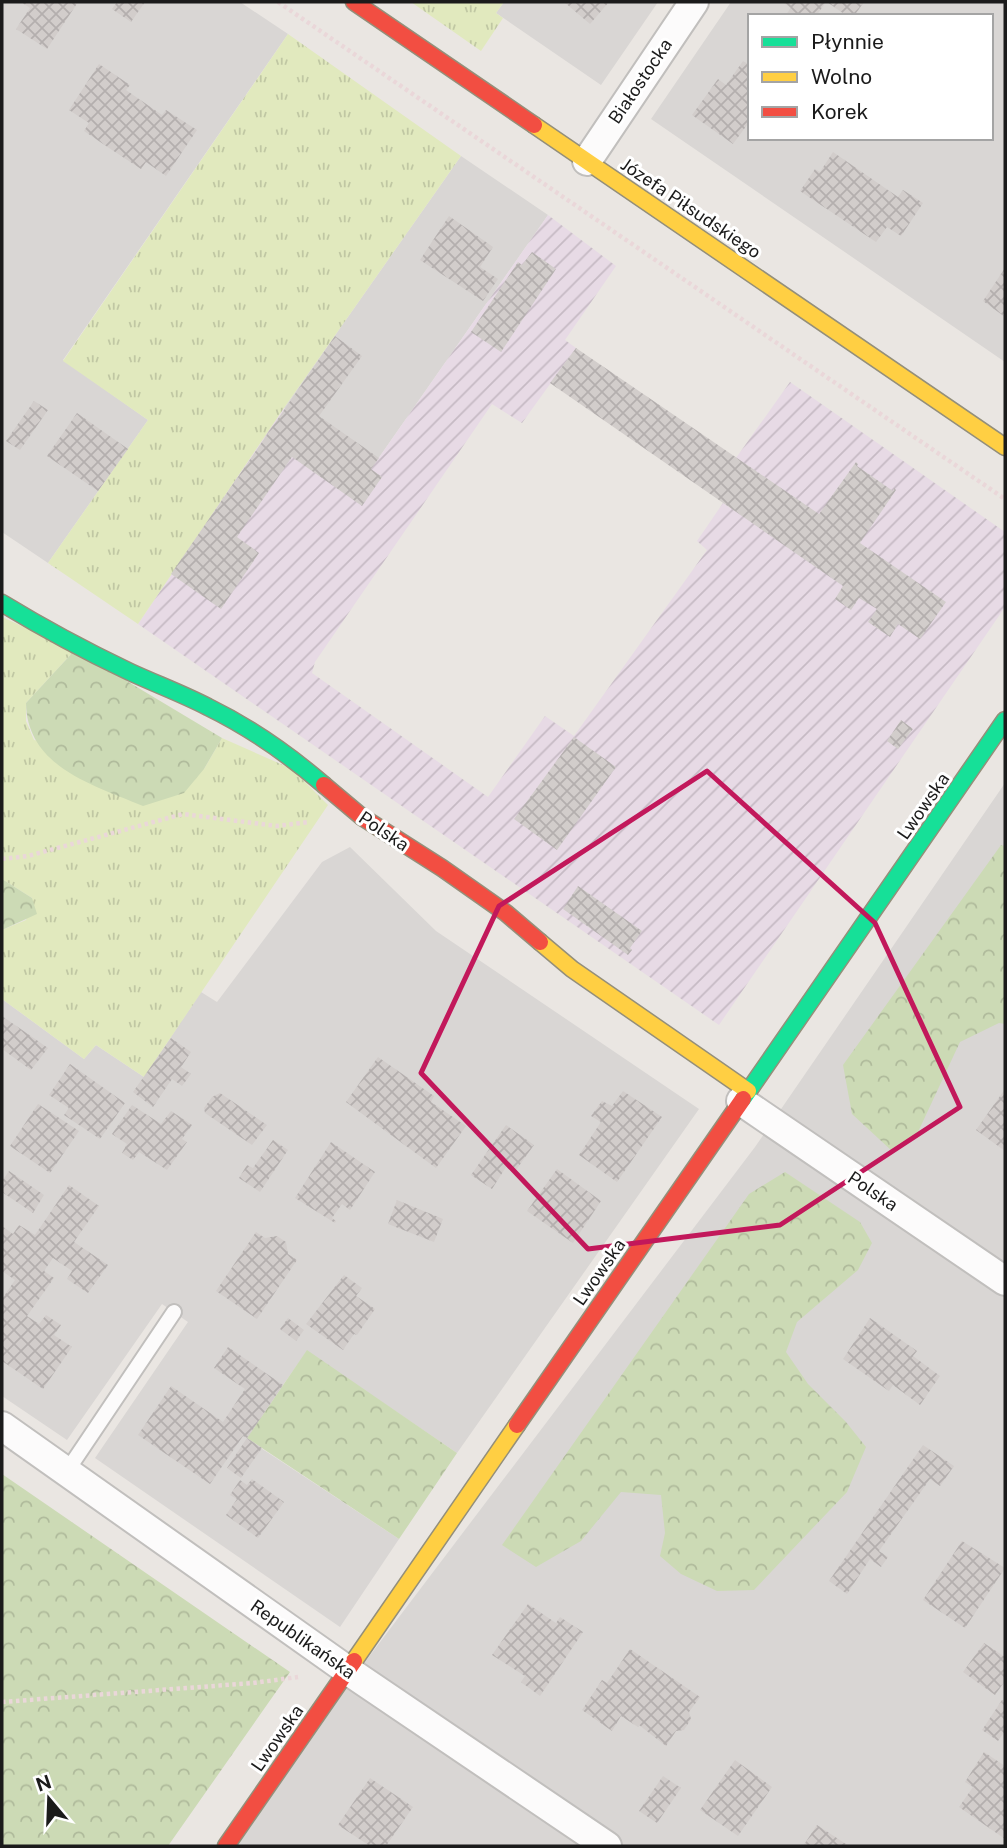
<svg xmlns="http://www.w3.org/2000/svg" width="1007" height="1848" viewBox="0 0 1007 1848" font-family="'Public Sans',sans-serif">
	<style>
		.residential { fill: #d9d6d4; fill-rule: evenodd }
		.industrial { fill: url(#industrial-furrows) }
		.grass { fill: url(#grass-tufts) }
		.forest { fill: url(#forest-crowns) }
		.building { fill: url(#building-cross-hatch) }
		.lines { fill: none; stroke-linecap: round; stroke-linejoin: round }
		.lane-casing { stroke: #c1bfbd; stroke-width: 18 }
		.street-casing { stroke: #c1bfbd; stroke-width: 32 }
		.fast-casing { stroke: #948f7a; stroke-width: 19 }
		.slow-casing { stroke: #948f7a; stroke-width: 19 }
		.jam-casing { stroke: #948f7a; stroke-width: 19 }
		.path { stroke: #ead7d9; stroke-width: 4.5; stroke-dasharray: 3.5 3.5; stroke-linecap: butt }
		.lane { stroke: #fcfbfb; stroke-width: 14 }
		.street { stroke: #fcfbfb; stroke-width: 28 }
		.fast { stroke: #16e098; stroke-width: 16 }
		.slow { stroke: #ffcf43; stroke-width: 16 }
		.jam { stroke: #f24e42; stroke-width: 16 }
		.marked { fill: none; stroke: #c2185b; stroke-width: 5; stroke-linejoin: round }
		.labels { text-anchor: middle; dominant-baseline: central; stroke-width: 6; stroke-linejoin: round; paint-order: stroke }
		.street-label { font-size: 18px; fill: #1b1b1b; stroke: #fff }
	</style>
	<defs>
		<pattern id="industrial-furrows" width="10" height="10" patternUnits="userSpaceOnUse" patternTransform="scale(1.75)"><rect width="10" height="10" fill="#e7dae5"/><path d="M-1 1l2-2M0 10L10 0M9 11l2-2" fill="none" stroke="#c6bac4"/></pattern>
		<pattern id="grass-tufts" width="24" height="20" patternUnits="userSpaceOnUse" patternTransform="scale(1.75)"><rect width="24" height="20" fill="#e1e9be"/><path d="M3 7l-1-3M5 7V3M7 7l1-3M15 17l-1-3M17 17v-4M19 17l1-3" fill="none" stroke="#c0c7a3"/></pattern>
		<pattern id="forest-crowns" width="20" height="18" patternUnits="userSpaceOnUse" patternTransform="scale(1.75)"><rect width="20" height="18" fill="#ccdab5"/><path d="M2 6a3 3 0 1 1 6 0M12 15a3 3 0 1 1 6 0" fill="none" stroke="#afba9b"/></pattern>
		<pattern id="building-cross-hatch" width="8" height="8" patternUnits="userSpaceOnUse" patternTransform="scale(1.75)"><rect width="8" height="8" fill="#d2cdcb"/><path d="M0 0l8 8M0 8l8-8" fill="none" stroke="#b4afae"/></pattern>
	</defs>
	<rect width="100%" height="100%" fill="#eae6e2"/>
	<!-- residential -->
	<path class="residential" d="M2,2H240L288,34L63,360L148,420L48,563L2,532Z
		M504,2H658L601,85L496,13Z
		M731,2H1005V362L651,119ZM750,16H991V138H750Z
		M461,156L548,215L371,469L284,408Z
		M1005,783V1846H231L368,1658L755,1147Z
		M350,847L436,931L699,1109L457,1453L307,1351L283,1385L247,1439L399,1539L340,1627L95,1458L188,1322L162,1304L67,1440L2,1396V999L84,1059L96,1045L144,1077L201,992L217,1002L322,862Z"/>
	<!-- industrial -->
	<path class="industrial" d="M548,215L616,266L565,340L576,348L522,423L492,404L315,662L312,673L488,797L545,716L574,736L707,550L697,541L723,503L761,528L736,458L790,382L1005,532V607L719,1025L138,624L284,408L371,469Z"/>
	<!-- grass -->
	<path class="grass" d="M411,2H504L496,13L503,18L481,51Z
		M288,34L461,156L284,408L138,624L48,563L148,420L63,361Z
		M2,617L75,650L26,703V721L34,740L204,769L222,738L292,769L328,805L144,1077L96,1045L84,1059L2,999V930L26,920L32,898L2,879Z"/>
	<!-- forest -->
	<path class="forest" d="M75,650L222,738L204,769L184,793L143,806C93,785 27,767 26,703Z
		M1001,845L1005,846V1024L999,1023L960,1042L918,1132L892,1151L852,1114L843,1065Z
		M2,879L32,898L37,914L2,930Z
		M785,1172L860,1222L872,1243L858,1270L797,1322L786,1352L808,1384L846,1422L866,1447L847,1492L754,1590L717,1591L681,1574L660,1556L665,1533L661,1495L621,1492L581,1541L536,1567L502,1545L749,1194Z
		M307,1350L457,1453L399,1539L247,1438Z
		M2,1474L290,1672L168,1846H2Z"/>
	<!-- building -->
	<path class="building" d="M21,2H78L47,49L16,29L30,8Z
		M117,2H145L131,22L112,9Z
		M564,2H609L590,24Z
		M782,2H826L816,16H785L791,8Z
		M827,2H864L854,16H847Z
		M743,61L750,65V121L733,144L692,115L718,79L726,85Z
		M99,64L130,85L126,90L162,115L166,110L197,130L166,176L146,162L141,169L112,150L84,131L89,123L69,110Z
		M833,152L898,197L903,190L923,203L901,236L887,227L876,242L800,191L815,169L820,172Z
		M449,216L493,247L480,267L498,279L483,301L420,260Z
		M532,252L556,269L501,352L471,332L518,262L522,265Z
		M1005,268V317L983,301Z
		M335,336L362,356L319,416L379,458L371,469L382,477L362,506L292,457L237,537L259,553L221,609L171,574Z
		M576,348L819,514L856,462L858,464L857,466L893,491L894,488L896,490L860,543L946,602L920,639L898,624L890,637L868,622L877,609L859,598L851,610L835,599L843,586L550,383Z
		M34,401L48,410L20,450L6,441Z
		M77,413L128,449L98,491L47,456Z
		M901,720L913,729L898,749L887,741Z
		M574,737L616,767L557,850L514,819Z
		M578,886L642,931L630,948L632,950L628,955L563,909Z
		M2,1016L48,1048L31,1070L2,1049Z
		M171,1038L191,1052L181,1067L191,1074L182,1086L172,1079L153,1107L133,1092Z
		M378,1057L434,1096L431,1102L466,1126L436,1168L346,1102Z
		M70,1064L125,1103L100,1139L64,1115L69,1108L49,1095Z
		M1005,1089V1151L976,1130Z
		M623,1091L662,1117L617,1182L579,1155L601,1122L591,1116L602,1101L612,1106Z
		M220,1093L267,1125L252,1145L205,1113L204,1108L212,1097Z
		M38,1104L79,1131L50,1173L10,1146Z
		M132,1105L161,1124L171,1111L192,1125L182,1139L187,1142L167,1170L139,1152L133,1160L122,1153L127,1144L112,1134Z
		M506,1125L534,1145L516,1170L508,1164L492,1189L471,1175Z
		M273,1140L288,1150L260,1192L239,1178L247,1165L253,1168Z
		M331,1142L375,1172L350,1210L342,1204L332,1218L336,1221L335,1223L295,1198Z
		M557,1169L601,1201L573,1243L527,1211Z
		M9,1171L44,1195L33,1213L2,1192V1181Z
		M69,1185L99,1206L74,1242L108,1265L88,1293L67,1279L72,1271L53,1258L44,1271L54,1278L27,1316L39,1324L46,1315L61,1325L54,1335L72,1347L43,1389L2,1361V1299L15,1280L2,1271V1226L13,1234L19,1225L35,1235Z
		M397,1200L443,1219L434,1242L388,1224Z
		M256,1232L265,1238L277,1236L286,1242L288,1254L297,1260L257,1319L216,1291Z
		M344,1275L362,1288L356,1296L375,1309L357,1335L354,1334L343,1350L306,1324Z
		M288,1318L304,1330L296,1341L280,1329Z
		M870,1318L917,1351L913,1356L940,1376L920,1405L893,1385L889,1391L843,1359Z
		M228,1347L283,1385L247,1438L262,1448L241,1478L227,1468L247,1438L243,1436L210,1484L138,1435L171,1386L223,1422L245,1389L214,1368Z
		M923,1445L954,1466L940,1486L930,1479L879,1551L888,1557L881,1567L870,1559L847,1594L829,1581Z
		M252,1479L284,1502L258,1538L226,1515L237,1499L230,1495L240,1480L247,1485Z
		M962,1541L1005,1568L965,1628L923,1600Z
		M528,1604L556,1623L560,1617L583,1632L540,1696L521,1682L525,1676L492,1655Z
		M984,1643L1005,1657V1681L995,1695L963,1672Z
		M630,1649L700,1697L689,1712L691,1719L684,1730L676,1731L666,1746L639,1725L638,1727L621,1716L612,1731L582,1710L602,1680L607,1683Z
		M1002,1700L1005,1702V1731L998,1741L982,1730Z
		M984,1752L1005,1766V1839L959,1807L973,1787L965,1782Z
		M735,1760L772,1787L738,1836L700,1810Z
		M663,1776L681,1788L657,1823L639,1811Z
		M370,1778L413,1807L386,1846H370L338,1825Z
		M817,1825L849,1846H803Z"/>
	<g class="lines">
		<!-- lane casing -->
		<g class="lane-casing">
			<path id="lane" d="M67,1471L174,1312"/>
		</g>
		<!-- street casing -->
		<g class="street-casing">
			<path id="street" d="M587,161L694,2
				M741,1101L1005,1281
				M2,1426L347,1670L607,1846"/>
		</g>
		<!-- fast casing -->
		<g class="fast-casing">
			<path id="fast" d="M2,603C43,628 86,651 130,672C156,684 183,694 208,707C251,728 288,754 324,785
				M743,1099L1005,720"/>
		</g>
		<!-- slow casing -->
		<g class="slow-casing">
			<path id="slow" d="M534,125L1005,447
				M540,942L572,969L748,1091
				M354,1661L517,1425"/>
		</g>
		<!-- jam casing -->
		<g class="jam-casing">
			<path id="jam" d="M354,2L534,125
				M324,785L362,817L442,868L506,913L540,942
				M517,1425L743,1099
				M226,1846L354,1661"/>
		</g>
		<!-- path -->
		<path class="path" d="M278,2L1005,499
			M2,859L28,856L183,814L277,826L309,822
			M2,1702L253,1683L298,1677"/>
		<!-- lane -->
		<use href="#lane" class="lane"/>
		<!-- street -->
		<use href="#street" class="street"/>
		<!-- fast -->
		<use href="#fast" class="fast"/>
		<!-- slow -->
		<use href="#slow" class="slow"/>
		<!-- jam -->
		<use href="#jam" class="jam"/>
	</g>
	<!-- marked area -->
	<path class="marked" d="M707,771L875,923L960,1107L780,1225L588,1249L421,1073L499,906Z"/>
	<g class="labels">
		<!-- street labels -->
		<g class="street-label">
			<text transform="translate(640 81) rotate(-56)">Białostocka</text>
			<text transform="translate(691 208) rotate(34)">Józefa Piłsudskiego</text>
			<text transform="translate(923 806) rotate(-55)">Lwowska</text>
			<text transform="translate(384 831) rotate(34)">Polska</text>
			<text transform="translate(873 1191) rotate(34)">Polska</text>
			<text transform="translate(599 1272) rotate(-55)">Lwowska</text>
			<text transform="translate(303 1639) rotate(35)">Republikańska</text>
			<text transform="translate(277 1738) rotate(-55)">Lwowska</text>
		</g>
	</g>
	<!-- border -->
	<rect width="1007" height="1848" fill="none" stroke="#1b1b1b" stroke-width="7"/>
	<!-- legend -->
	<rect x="748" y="14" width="245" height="126" fill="#ffffff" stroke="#a4a4a4" stroke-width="2"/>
	<rect x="762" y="37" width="35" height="10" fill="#16e098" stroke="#a4a4a4" stroke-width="2"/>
	<text x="811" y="49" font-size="21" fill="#1b1b1b">Płynnie</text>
	<rect x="762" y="72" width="35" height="10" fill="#ffcf43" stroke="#a4a4a4" stroke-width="2"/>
	<text x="811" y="84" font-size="21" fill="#1b1b1b">Wolno</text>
	<rect x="762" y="107" width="35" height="10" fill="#f24e42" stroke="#a4a4a4" stroke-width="2"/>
	<text x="811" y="119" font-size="21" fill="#1b1b1b">Korek</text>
	<!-- north arrow -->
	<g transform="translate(49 1799) rotate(341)" stroke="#ffffff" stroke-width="5" paint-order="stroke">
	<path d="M0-5L12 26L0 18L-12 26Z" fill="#1b1b1b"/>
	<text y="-10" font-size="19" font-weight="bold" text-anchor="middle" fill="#1b1b1b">N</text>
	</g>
</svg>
